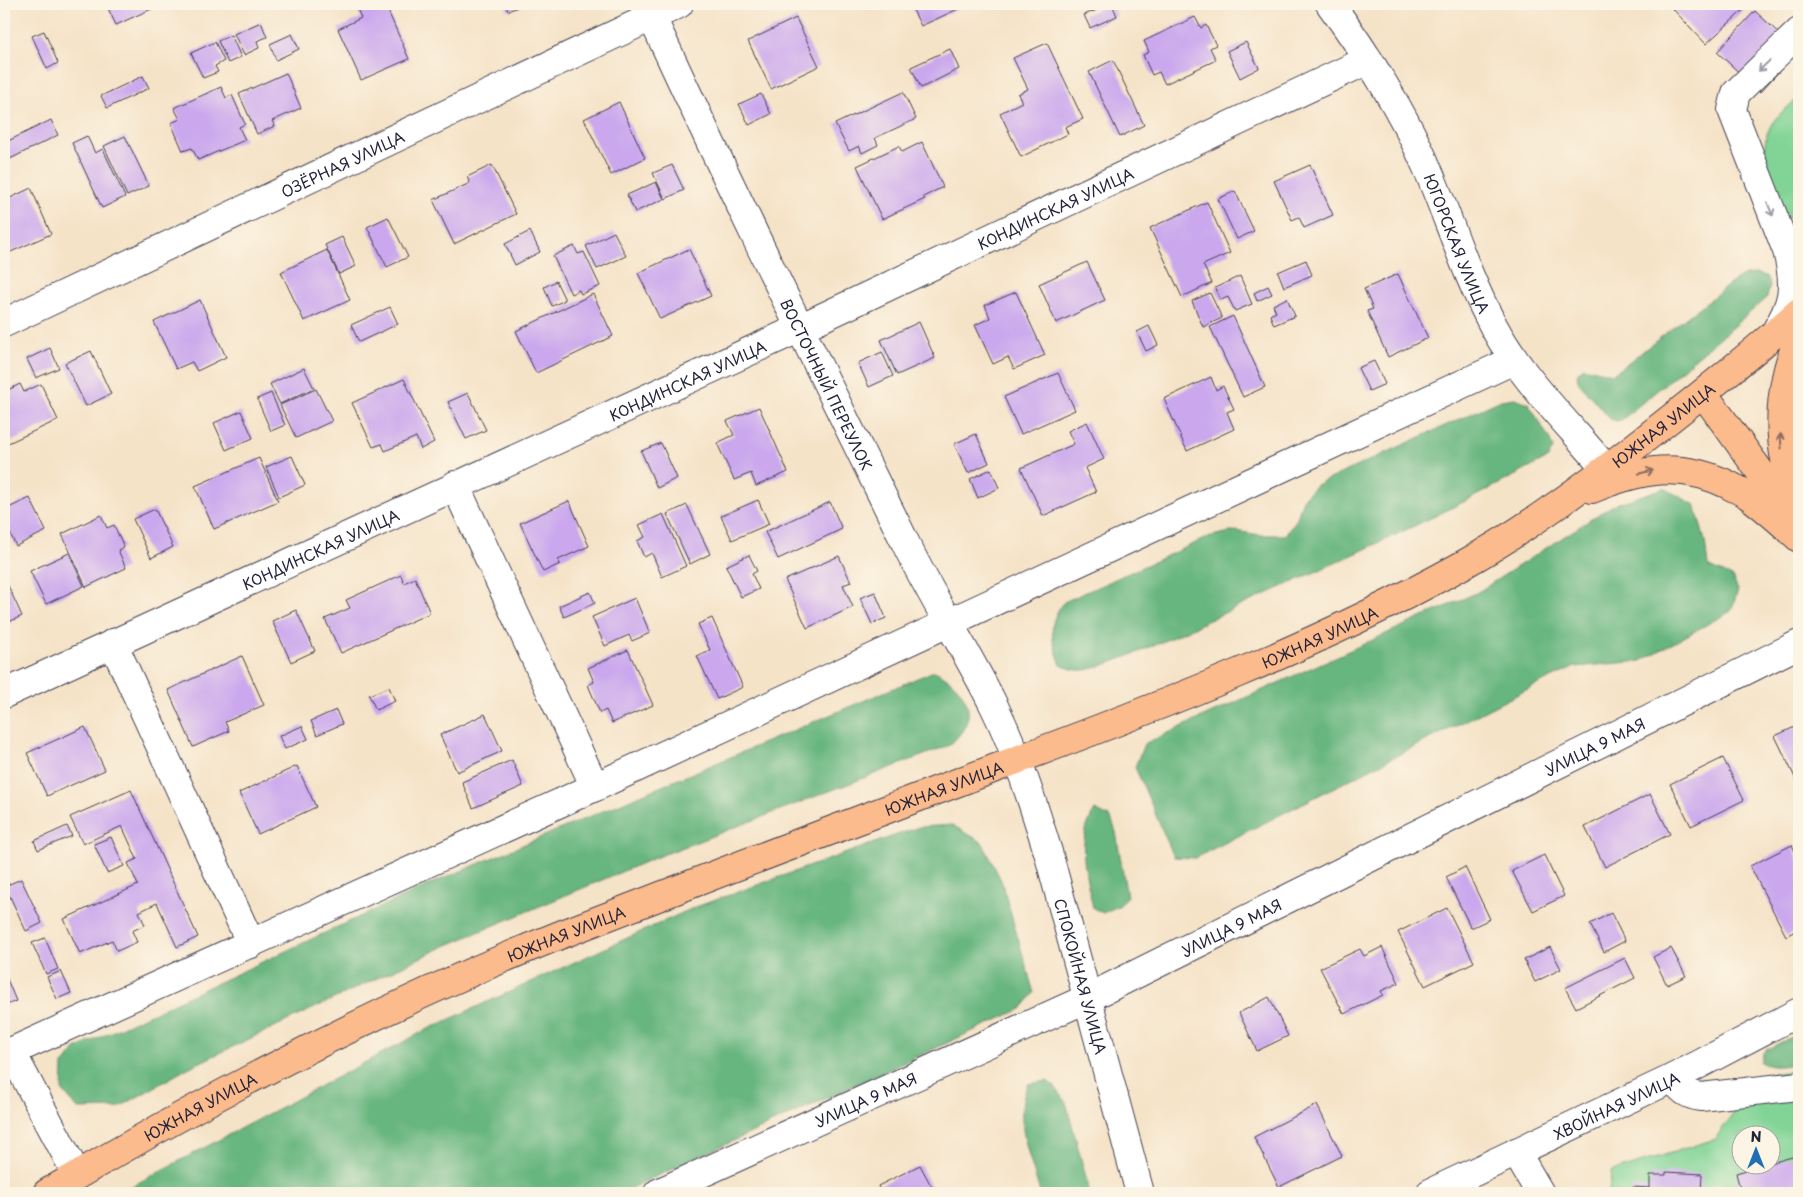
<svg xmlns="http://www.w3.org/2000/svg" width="1803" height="1197" viewBox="0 0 1803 1197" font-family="'Playpen Sans',sans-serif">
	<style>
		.green { fill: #81d496; stroke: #527b68; fill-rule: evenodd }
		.forest { fill: #68b67f; stroke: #456c5d }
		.building { fill: #cba8ed }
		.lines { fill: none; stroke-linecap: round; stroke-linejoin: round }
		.minor-casing { stroke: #423f50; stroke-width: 30 }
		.major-casing { stroke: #423f50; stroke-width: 30 }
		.minor { stroke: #fff; stroke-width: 28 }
		.major { stroke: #fbbb8c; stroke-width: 28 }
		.oneway { stroke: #9c9ca7 }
		.oneway2 { stroke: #8e6e64 }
		.labels { text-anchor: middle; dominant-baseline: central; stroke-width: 4; stroke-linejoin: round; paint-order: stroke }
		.street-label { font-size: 15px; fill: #22223b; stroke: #fcf5e5 }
	</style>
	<rect width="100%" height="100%" fill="#fcf5e5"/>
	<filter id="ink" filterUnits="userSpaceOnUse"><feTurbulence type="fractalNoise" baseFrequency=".02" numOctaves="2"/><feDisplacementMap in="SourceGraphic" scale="10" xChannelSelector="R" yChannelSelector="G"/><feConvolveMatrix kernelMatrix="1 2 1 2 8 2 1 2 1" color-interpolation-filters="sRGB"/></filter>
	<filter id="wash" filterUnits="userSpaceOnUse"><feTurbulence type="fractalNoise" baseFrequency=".0096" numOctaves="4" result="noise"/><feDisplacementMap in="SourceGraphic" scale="20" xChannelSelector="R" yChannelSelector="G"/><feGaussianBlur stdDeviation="1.12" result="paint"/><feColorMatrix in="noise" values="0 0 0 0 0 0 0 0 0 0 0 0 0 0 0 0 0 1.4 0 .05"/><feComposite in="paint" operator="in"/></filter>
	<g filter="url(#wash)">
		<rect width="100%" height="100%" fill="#f5e3c8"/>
		<!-- green -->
		<path class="green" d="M1799,97V238C1784,206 1752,163 1770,127C1775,116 1790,106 1799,97Z
			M1799,1071V1193H1609L1611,1172L1715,1139L1762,1074ZM1740,1134H1770V1164H1740Z"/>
		<!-- forest -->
		<path class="forest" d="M1756,274L1766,276L1770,284L1767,298L1623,419L1617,421L1610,419L1579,383L1577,374L1583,367L1613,374L1730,284L1745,275Z
			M1515,398L1528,403L1549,438L1553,449L1548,458C1449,512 1347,558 1244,604C1197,625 1142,654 1094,668C1081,672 1072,670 1061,665C1052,640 1046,624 1064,602L1211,536L1236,531L1260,535H1285L1297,519L1303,499L1316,485L1501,400Z
			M1664,488L1695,505L1705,541L1708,566L1732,577L1738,590L1731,611L1641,661L1575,667L1534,686L1195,858L1174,857L1135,767L1144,744L1478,592L1613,505Z
			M934,671C953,678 977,703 965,726C962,733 955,739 950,745L652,859L445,946L188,1068L118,1108L78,1109L62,1090L63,1065L75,1049L428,885Z
			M1095,810L1111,818L1116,832L1127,897L1120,905L1103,913L1093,908C1086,875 1075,840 1095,810Z
			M952,825L982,842L1001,880L1034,993L1021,1009L620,1193H342C327,1181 309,1182 293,1193H119L426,1030L693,908L919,827Z
			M1799,1033V1062C1785,1066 1773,1069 1760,1062L1764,1051Z
			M1047,1081L1056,1088L1066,1102L1090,1193H1040C1031,1158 1012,1119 1028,1084Z"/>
		<g id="blocks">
			<!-- building -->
			<path class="building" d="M106,4H162L116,25Z
				M355,4H385L409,59L361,80L338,29L361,18Z
				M505,4H525L508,11Z
				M910,4H969L921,26Z
				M1112,4L1117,16L1090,28L1084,15Z
				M1673,4H1750L1706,44L1670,6Z
				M1755,11L1798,51L1760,92L1717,52Z
				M1195,17L1201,28L1206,25L1216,45L1210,48L1216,60L1165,84L1159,72L1152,75L1143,55L1149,52L1144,41Z
				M796,18L819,66L771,89L748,41Z
				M261,22L267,37L257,41L259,48L244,55L234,34Z
				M44,31L58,63L47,69L32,36Z
				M292,34L299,49L276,60L270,44Z
				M231,35L241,57L228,63L218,41Z
				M215,42L224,61L215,66L218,72L203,78L191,53Z
				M1246,42L1259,68L1240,78L1227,51Z
				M1047,43L1083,119L1065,127L1068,134L1021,157L1000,113L1022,102L1018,94L1028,89L1013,58Z
				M950,49L959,69L921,88L911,67Z
				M1113,60L1144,125L1120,137L1089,72Z
				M286,73L301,108L272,121L275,126L257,134L239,94Z
				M143,76L149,88L107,108L101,96Z
				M221,87L226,98L232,95L245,124L239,127L245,140L198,160L192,148L183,151L171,123L180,119L174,108Z
				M903,92L916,119L875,138L878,145L862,153L859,146L849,151L835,124Z
				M761,94L771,114L749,125L739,104Z
				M619,102L645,158L611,175L584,119Z
				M51,120L58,135L4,162V143Z
				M87,136L95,153L103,149L125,197L102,208L72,143Z
				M125,136L149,186L127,196L104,146Z
				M922,142L943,187L923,197L925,199L882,219L857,166L899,146L902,152Z
				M492,165L516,214L454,244L433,200L470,183L467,177Z
				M672,165L684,190L665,199L653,173Z
				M1310,165L1333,215L1304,228L1299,217L1292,220L1274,181Z
				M656,182L664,199L635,212L627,195Z
				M31,188L51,234L4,255V212L8,211L4,201Z
				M1235,191L1254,231L1237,239L1218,199Z
				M1207,202L1230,253L1203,265L1212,283L1182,297L1150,228Z
				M388,217L408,257L387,267L367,227Z
				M530,231L540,252L515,265L505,244Z
				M614,232L626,256L597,269L586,246Z
				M342,237L356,266L339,274L325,245Z
				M574,246L578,254L584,252L600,286L581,294L579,290L571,294L553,256Z
				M689,249L711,296L660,319L638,273Z
				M327,250L350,300L304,321L281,272Z
				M1306,260L1312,275L1284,287L1278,272Z
				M1087,262L1105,300L1056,323L1039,284Z
				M1398,274L1428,338L1388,357L1367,311L1373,309L1364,289Z
				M1240,276L1252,304L1235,311L1228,297L1221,300L1215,288Z
				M556,281L565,300L552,306L544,287Z
				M1268,286L1272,294L1257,301L1254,293Z
				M1016,292L1045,355L1014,369L1008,357L993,364L975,325L990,318L985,305Z
				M1210,293L1222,318L1203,327L1192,301Z
				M593,294L613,336L536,373L516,331Z
				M1287,298L1295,316L1274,325L1270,315L1276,312L1273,305Z
				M200,300L226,357L197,371L192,362L176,369L154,322Z
				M390,307L398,324L359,342L351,325Z
				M1233,316L1265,387L1243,397L1210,327Z
				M919,322L935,358L897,375L881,340Z
				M1149,326L1158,345L1146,351L1137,332Z
				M50,348L59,368L36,378L27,359Z
				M91,351L111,394L86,406L65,363Z
				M882,352L893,376L869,387L858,363Z
				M1374,361L1385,384L1369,391L1358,368Z
				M304,368L314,388L280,404L270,384Z
				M1058,373L1075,410L1021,434L1004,397Z
				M1211,377L1216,390L1223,386L1234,409L1227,412L1234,429L1187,451L1164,399Z
				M404,379L434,442L421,449L416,437L385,451L382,444L373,447L352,403Z
				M20,384L24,392L41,384L58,420L4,445V392Z
				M316,389L332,421L296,438L280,405Z
				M271,393L285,425L271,431L257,399Z
				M468,393L486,430L466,439L448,402Z
				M759,407L788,472L756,486L751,473L734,480L717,443L734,435L727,421Z
				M241,411L253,438L226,450L214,423Z
				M1087,422L1104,459L1085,468L1096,492L1043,516L1021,468L1074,444L1068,431Z
				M976,434L989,463L968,473L954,444Z
				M661,443L677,478L657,488L641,451Z
				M292,456L305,485L279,497L266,467Z
				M259,458L278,501L214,529L195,486Z
				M991,469L999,488L978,498L970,479Z
				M30,498L46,531L16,546L4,521V510Z
				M758,500L769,524L732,540L721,516Z
				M569,501L589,546L558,560L560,564L543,572L520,523Z
				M830,502L842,529L778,559L765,532Z
				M687,505L710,554L690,564L667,514Z
				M155,509L173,547L151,558L133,519Z
				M663,514L686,566L662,577L652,553L644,557L637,541L645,537L639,525Z
				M101,515L107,528L114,525L124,547L118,550L126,568L86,587L62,534Z
				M69,553L84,586L46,604L30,571Z
				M749,555L757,571L752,574L759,589L741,597L726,566Z
				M839,556L851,582L843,585L853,607L807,628L785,580Z
				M401,575L404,583L415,578L430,613L341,653L325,619L350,608L346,600Z
				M4,577L22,616L4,624Z
				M590,592L595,603L564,617L559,606Z
				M875,592L886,618L872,624L860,598Z
				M635,598L650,633L632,641L629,635L605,646L592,617Z
				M296,610L315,651L291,662L272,621Z
				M712,618L743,687L717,699L697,656L710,650L698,624Z
				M628,650L653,705L612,723L606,710L600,713L588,685L594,682L588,668Z
				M242,656L264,705L225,722L229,731L193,747L168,690Z
				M389,687L395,701L376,710L369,695Z
				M336,710L342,724L317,735L311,721Z
				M485,714L502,751L457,772L440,735Z
				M1799,725V786L1775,736Z
				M302,726L308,739L285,749L279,736Z
				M85,727L105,770L47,796L27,753Z
				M1723,758L1744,800L1691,826L1670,784Z
				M512,760L523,786L473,808L462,782Z
				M297,766L316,807L258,834L239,793Z
				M131,790L198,937L177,947L157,903L139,912L145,925L132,931L137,942L117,951L112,940L80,954L64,919L138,885L128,863L137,859L122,826L83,844L70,817Z
				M1650,794L1670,834L1605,867L1585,827Z
				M67,826L72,836L38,850L34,841Z
				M111,837L124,866L107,873L94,844Z
				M1792,845L1799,860V929L1786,936L1750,866Z
				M1544,855L1564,896L1533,911L1512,871Z
				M1465,867L1490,919L1471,928L1446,877Z
				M21,879L42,923L26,931L5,886Z
				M1447,908L1474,962L1425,986L1398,932Z
				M1611,913L1625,941L1604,952L1590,924Z
				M45,938L58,969L46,974L32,943Z
				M1382,947L1399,983L1381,991L1383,995L1344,1014L1320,968L1360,949L1364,956Z
				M1550,947L1561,969L1535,982L1524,960Z
				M1671,948L1686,976L1667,985L1653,957Z
				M1625,958L1635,978L1576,1008L1565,988Z
				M61,971L71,993L57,999L47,977Z
				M4,972L16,1001L4,1006Z
				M1269,997L1288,1036L1257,1051L1239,1013Z
				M1317,1105L1342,1156L1279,1187L1254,1137Z
				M1799,1155V1193H1741L1736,1173Z
				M920,1165L935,1193H881L878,1186Z
				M1666,1172L1702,1174L1701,1193H1633V1187L1650,1188V1175H1666Z"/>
		</g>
	</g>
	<g filter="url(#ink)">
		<use href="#blocks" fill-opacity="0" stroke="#423f50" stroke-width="1"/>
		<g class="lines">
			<!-- minor casing -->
			<g class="minor-casing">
				<g id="minor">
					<path id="s1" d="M646,4C729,186 818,365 906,544C933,600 967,651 994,706C1017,753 1033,803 1048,852L1140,1193"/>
					<path id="s2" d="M1330,4C1365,51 1405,115 1428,170C1450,222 1467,277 1494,327C1522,379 1568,423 1606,469"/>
					<path id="s3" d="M4,323L679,4"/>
					<path d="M1774,334C1794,303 1796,286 1787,251L1732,110L1736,93L1799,32"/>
					<path d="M455,485L595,787"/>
					<path d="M113,643L251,944"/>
					<path id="s4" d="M4,694L800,328L1368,60"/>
					<path d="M11,1051L77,1175"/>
					<path d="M4,1055L595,787L1514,360"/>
					<path d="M1673,1078C1681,1090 1687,1095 1701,1097L1799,1086"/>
					<path d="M1516,1152L1540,1193"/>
					<path id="s5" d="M658,1193L1088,998L1799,644"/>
					<path id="s6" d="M1430,1193L1673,1078L1799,1012"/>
				</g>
			</g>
			<!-- major casing -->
			<g class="major-casing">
				<g id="major">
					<path d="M1799,337C1776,391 1775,450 1799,504"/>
					<path d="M1703,393L1793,517"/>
					<path d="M1592,489C1640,469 1680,461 1729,485C1735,489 1743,491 1749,496C1767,509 1783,524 1799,538"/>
					<path id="s7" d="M47,1193C212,1095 382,1006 560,935C711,876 862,818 1014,761C1166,704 1316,646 1459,567C1526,530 1586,485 1646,438C1698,397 1750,356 1799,312"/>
				</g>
			</g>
			<!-- minor -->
			<use href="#minor" class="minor"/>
			<!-- major -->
			<use href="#major" class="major"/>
		</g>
		<!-- one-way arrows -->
		<defs><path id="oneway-shaft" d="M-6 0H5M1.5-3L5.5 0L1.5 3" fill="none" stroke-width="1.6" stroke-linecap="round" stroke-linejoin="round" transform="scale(1.25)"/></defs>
		<g class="oneway">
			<use href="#oneway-shaft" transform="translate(1764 66) rotate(136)"/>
			<use href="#oneway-shaft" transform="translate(1770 209) rotate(68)"/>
		</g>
		<g class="oneway2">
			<use href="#oneway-shaft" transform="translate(1781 441) rotate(-94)"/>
			<use href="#oneway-shaft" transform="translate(1646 472) rotate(-13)"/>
		</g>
	</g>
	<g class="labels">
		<!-- street labels -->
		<g class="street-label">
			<text stroke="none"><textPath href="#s3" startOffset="374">ОЗЁРНАЯ УЛИЦА</textPath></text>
			<text stroke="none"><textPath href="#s4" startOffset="1158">КОНДИНСКАЯ УЛИЦА</textPath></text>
			<text stroke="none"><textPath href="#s2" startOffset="272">ЮГОРСКАЯ УЛИЦА</textPath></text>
			<text stroke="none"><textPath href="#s4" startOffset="752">КОНДИНСКАЯ УЛИЦА</textPath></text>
			<text stroke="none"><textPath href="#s1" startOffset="421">ВОСТОЧНЫЙ ПЕРЕУЛОК</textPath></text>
			<text stroke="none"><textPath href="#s7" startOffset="1796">ЮЖНАЯ УЛИЦА</textPath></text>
			<text stroke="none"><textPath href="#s4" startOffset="348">КОНДИНСКАЯ УЛИЦА</textPath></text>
			<text stroke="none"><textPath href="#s7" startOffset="1391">ЮЖНАЯ УЛИЦА</textPath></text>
			<text stroke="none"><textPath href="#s5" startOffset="1038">УЛИЦА 9 МАЯ</textPath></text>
			<text stroke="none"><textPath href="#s7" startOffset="986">ЮЖНАЯ УЛИЦА</textPath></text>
			<text stroke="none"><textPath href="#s5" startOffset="632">УЛИЦА 9 МАЯ</textPath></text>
			<text stroke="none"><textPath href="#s7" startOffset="581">ЮЖНАЯ УЛИЦА</textPath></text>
			<text stroke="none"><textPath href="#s1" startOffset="1068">СПОКОЙНАЯ УЛИЦА</textPath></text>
			<text stroke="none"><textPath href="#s5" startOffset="228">УЛИЦА 9 МАЯ</textPath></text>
			<text stroke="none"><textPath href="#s6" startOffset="206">ХВОЙНАЯ УЛИЦА</textPath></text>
			<text stroke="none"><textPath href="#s7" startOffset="176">ЮЖНАЯ УЛИЦА</textPath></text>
		</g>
	</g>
	<!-- margin -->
	<rect width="1803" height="1197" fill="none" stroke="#fcf5e5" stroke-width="20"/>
	<!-- north arrow -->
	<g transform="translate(1756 1150)"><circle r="24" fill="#fcf5e5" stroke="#a5a1a1"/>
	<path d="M0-4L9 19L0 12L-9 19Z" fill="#1f6fb2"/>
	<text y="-8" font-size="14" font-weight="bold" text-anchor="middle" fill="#22223b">N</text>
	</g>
</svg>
